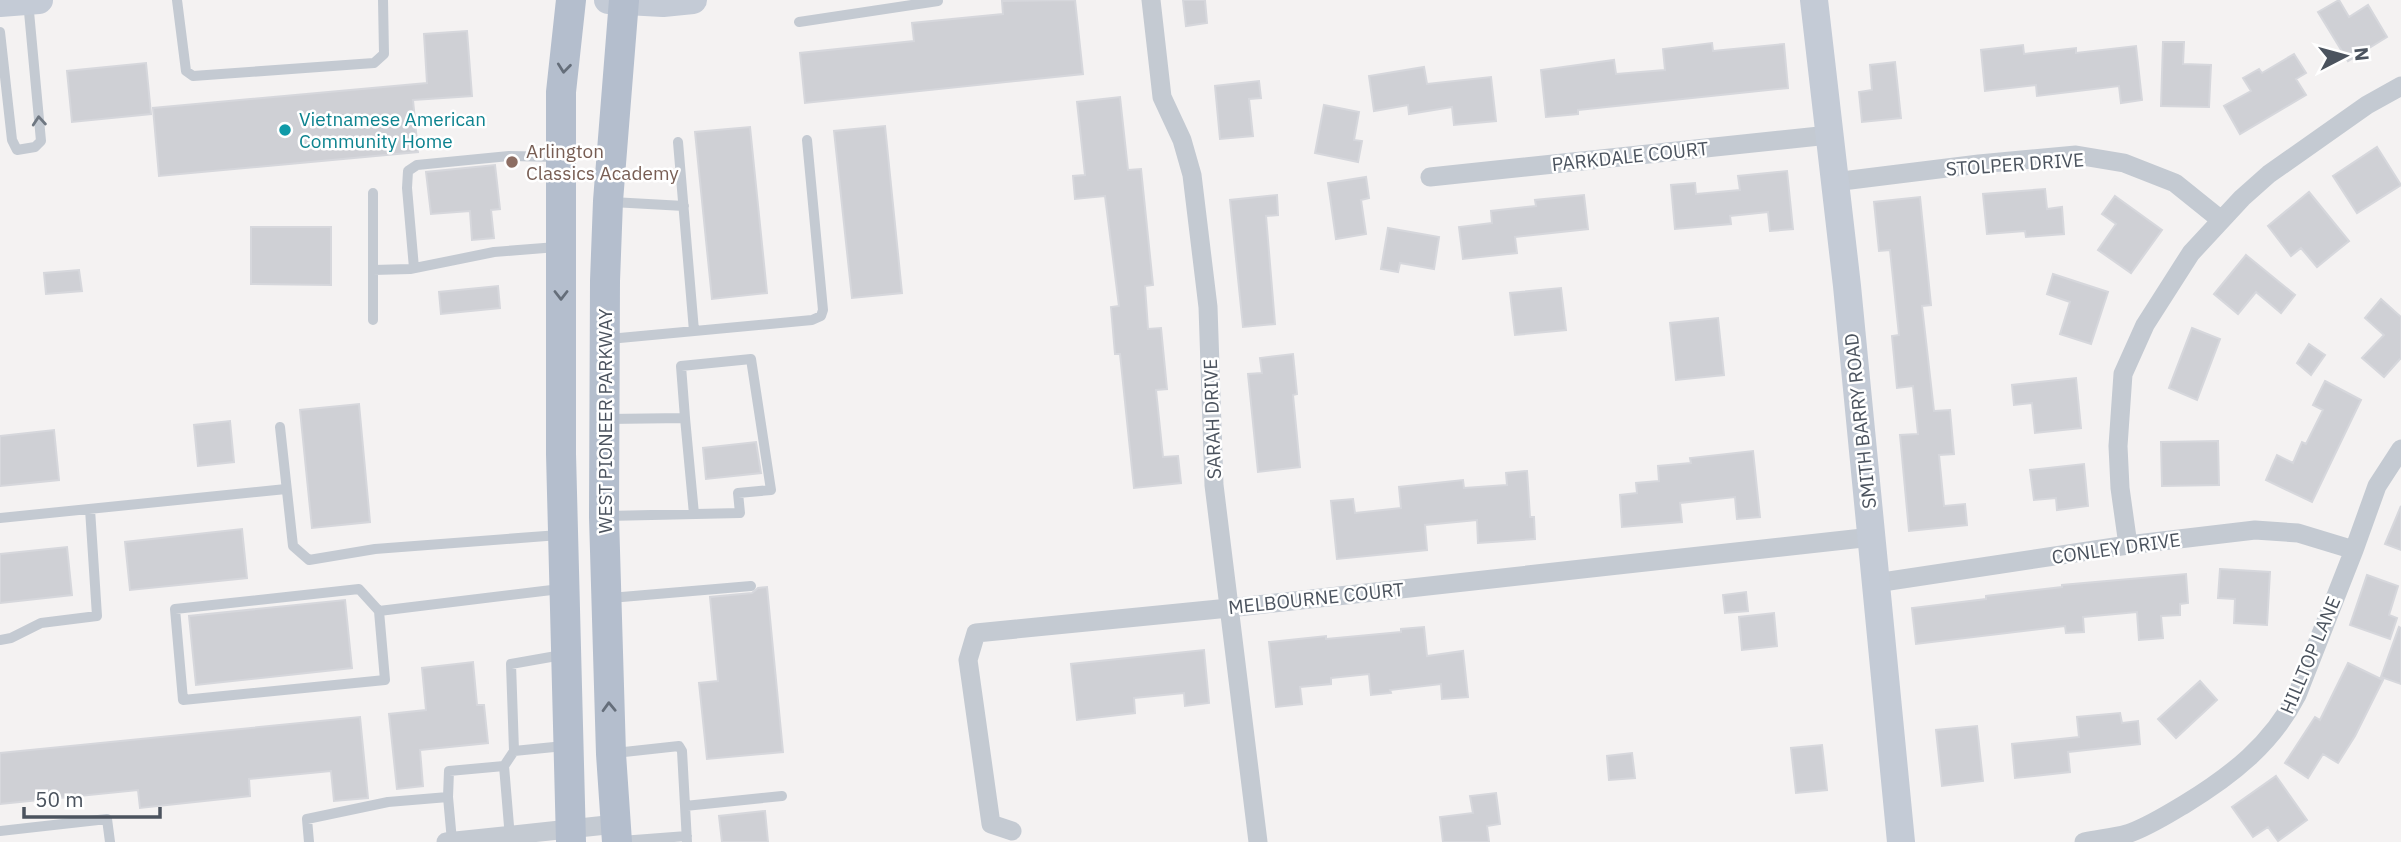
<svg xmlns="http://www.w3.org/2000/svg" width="2401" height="842" viewBox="0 0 2401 842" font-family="'IBM Plex Sans',sans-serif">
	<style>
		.building { fill: #cfd0d5; stroke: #d6d7dc; stroke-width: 2 }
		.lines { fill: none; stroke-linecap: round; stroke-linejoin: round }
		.lane { stroke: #c4cad2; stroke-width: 10 }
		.street { stroke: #c4cad2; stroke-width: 19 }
		.secondary { stroke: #c4cbd6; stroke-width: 28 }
		.primary { stroke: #b4becd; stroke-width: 30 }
		.oneway { stroke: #656e7a }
		.oneway2 { stroke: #6f7781 }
		.culture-dot { fill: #0f9aa8; stroke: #fff; stroke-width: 2.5 }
		.education-dot { fill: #8d6e63; stroke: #fff; stroke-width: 2.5 }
		.labels { text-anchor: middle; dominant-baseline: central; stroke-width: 5; stroke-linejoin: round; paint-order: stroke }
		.culture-label { font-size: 19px; fill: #0d838f; stroke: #fff; text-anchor: start }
		.education-label { font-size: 19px; fill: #785e54; stroke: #fff; text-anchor: start }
		.street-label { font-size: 19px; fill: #4b535e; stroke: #fff }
	</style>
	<rect width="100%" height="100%" fill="#f4f2f2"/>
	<!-- building -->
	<path class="building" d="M1075,0L1083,74L805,103L800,53L914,41L912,23L1003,14L1002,1Z
		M1183,0H1205L1207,23L1186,26Z
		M2339,0L2349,17L2368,5L2387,37L2348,61L2318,12Z
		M467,31L472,96L413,100L418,152L159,176L153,108L427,83L424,34Z
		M2163,42H2184L2183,64L2211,65L2209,107L2161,106Z
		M1712,43L1713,51L1784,44L1788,88L1578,110V114L1546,117L1541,70L1614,60L1616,74L1665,70L1663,49Z
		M2023,45L2024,54L2076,48V53L2136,46L2142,100L2121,103L2119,86L2037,96L2036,85L1985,91L1981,50Z
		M2294,54L2306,73L2296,79L2306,95L2240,134L2224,106L2251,91L2243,78L2259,69L2262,73Z
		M1895,62L1901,118L1862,122L1859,92L1872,90L1870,65Z
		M146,63L151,114L72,122L67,71Z
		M1424,67L1427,84L1491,77L1496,121L1454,125L1452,107L1409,114L1408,105L1374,111L1369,76Z
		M1259,81L1261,98L1249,99L1253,136L1220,139L1215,86Z
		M1120,97L1128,170L1141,169L1153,285L1145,286L1148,329L1161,328L1167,389L1156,390L1163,457L1178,456L1181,483L1134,488L1120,354H1115L1111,307L1119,306L1105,196L1075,199L1073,176L1085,175L1077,102Z
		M1324,105L1359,112L1354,140L1362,141L1358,162L1315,153Z
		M885,126L902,293L852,298L834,131Z
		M750,127L767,293L712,299L695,132Z
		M2377,147L2401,185L2357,213L2333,176Z
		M495,165L500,209L491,210L494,238L472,240L470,211L431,214L426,172Z
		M1787,171L1793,229L1770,231L1768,212L1730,216L1731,224L1675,229L1671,185L1695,183L1696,194L1740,190L1738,176Z
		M1366,177L1369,198L1361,200L1366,234L1336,239L1328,183Z
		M2045,189L2047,209L2062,207L2064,234L2026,237L2025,231L1987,234L1983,194Z
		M2309,192L2349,241L2317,267L2301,248L2291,256L2268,226Z
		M1277,195L1278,215L1266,216L1275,324L1243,327L1230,200Z
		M1584,195L1588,229L1515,237L1517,253L1463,259L1459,227L1492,223L1491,211L1536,206L1535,200Z
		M2115,196L2162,230L2131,273L2098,250L2116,224L2102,214Z
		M1920,197L1931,305L1922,306L1934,411L1950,410L1954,454L1939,455L1944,506L1965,504L1967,525L1909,531L1900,435L1918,434L1913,386L1897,388L1892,336L1899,335L1890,250L1879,251L1874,202Z
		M251,227H331V285L251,284Z
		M1388,228L1439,237L1434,269L1400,263L1398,272L1381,269Z
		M2246,255L2295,295L2281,313L2256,292L2238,314L2214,294Z
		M79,270L82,291L46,294L44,273Z
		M2053,274L2108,292L2091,344L2060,334L2070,302L2047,294Z
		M498,286L500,308L441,314L439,292Z
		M1561,288L1566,330L1515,335L1510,293Z
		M2381,299L2401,317V358L2384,377L2362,358L2384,335L2365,318Z
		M1718,318L1724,375L1676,380L1670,323Z
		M2192,328L2220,339L2197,400L2169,388Z
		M2309,344L2325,355L2311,375L2297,363Z
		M1293,354L1297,394L1293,395L1300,467L1258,472L1248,374L1262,373L1260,358Z
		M2076,378L2081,428L2035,433L2032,403L2014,405L2012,385Z
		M2325,381L2361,400L2312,502L2266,480L2277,455L2293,463L2302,442L2306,444L2323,410L2313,405Z
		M359,404L370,522L312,528L300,410Z
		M230,421L234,462L198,466L194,425Z
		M54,430L59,480L0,486V436Z
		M2218,441L2219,485L2162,486L2161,442Z
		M756,442L761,473L706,479L703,448Z
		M1753,451L1760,517L1737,519L1735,497L1680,503L1682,522L1622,527L1620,495L1637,493L1636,483L1659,481L1658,466L1691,463L1690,458Z
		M2084,464L2088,506L2057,510L2056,498L2034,500L2030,470Z
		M1527,471L1530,517H1534L1535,539L1478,543L1477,520L1425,525L1427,550L1337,559L1331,501L1353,499L1355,513L1401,508L1399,487L1463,480L1464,488L1507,485L1506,473Z
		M2401,506V550L2385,544Z
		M242,529L247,578L130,590L125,542Z
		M67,547L72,595L0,603V554Z
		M2220,569L2270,572L2267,625L2234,623L2235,599L2218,598Z
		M2186,574L2188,603L2180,604V615L2161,616L2163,638L2139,640L2137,612L2083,617L2084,632L2066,633L2065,626L1916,644L1912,608L1986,599V596L2062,587V585Z
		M2367,575L2398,586L2389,615L2397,618L2390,639L2350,625Z
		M767,587L783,752L707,759L699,683L718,681L710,597L752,593L758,588Z
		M1746,592L1748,611L1725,613L1723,595Z
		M345,600L352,668L196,685L189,616Z
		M1774,613L1777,646L1742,650L1739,617Z
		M1424,627L1427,656L1463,651L1468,697L1442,699L1441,684L1390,690L1391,693L1371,695L1369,674L1331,678V684L1300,687L1302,704L1276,707L1269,642L1326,636V639L1401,632V629Z
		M2399,627L2401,628V684L2381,677Z
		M1204,650L1209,703L1185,706L1184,693L1134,698L1135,713L1077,720L1071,664Z
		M473,662L477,705H484L488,743L420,750L423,786L397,789L389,714L426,710L422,668Z
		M2348,663L2383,680L2355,736L2338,763L2323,754L2308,778L2285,763L2315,717L2320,720Z
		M2200,681L2217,700L2176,738L2158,719Z
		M2120,713L2122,723L2138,721L2140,744L2068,752L2070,772L2015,778L2012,744L2079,737L2077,717Z
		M360,717L368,798L334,801L331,771L249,779L250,796L140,808L138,790L0,804V753Z
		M1977,726L1983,781L1942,786L1936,730Z
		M1822,745L1827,790L1796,793L1791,748Z
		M1632,753L1635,778L1609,780L1607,756Z
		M2276,776L2307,820L2278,841L2268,827L2253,837L2232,807Z
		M1496,793L1500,824L1487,826L1489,842H1443L1440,817L1473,813L1470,796Z
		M765,811L768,842H722L719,816Z"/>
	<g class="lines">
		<!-- lane -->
		<path class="lane" d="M177,0L186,71L193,76L374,63L384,54L383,0
			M799,22L938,1
			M0,32L12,140L17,150L35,147L41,141L28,1
			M678,142L694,331
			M373,193V270L410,269L494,252L557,247
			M612,202L684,206
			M414,268L407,188L408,171L417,165L509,156L559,157
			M373,320V270
			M609,339L812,320L821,316L823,310L807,140
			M685,418L694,514
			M280,427L293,546L309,560L375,549L559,535
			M607,516L740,513L738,493L771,490L751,359L681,366L685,418L608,419
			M0,518L286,489
			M610,598L751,586
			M379,611L385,680L183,700L175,609L359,589L379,611L560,589
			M0,640L11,638L41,623L97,616L90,509
			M514,751L564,746
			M615,753L679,746L682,751L687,842
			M685,806L782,796
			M0,831L107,819L110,842
			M510,838L504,766L514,751L511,664L562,655
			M452,841L448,797L449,771L504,766
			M621,841L687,836
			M309,842L307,819L388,802L448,797"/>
		<!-- street -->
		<path class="street" d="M1151,0L1162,97L1182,140L1192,175L1208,307L1214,485L1258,842
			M1430,177L1829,135
			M1834,182L1979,164L2076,155L2124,163L2175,183L2221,220
			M2128,545L2120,488L2118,446L2123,374L2145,325L2191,253L2242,198L2269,174L2367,105L2401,86
			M1876,583L2128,545L2255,530L2298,533L2354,550
			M1012,831L991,824L968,660L976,633L1229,608L1872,537
			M446,842L616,824
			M2084,842C2098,839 2113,838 2127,834C2148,827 2166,815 2185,804C2231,776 2272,744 2297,695L2354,550L2377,486L2401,449"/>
		<!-- secondary -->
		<path class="secondary" d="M608,0L663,3L693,0
			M1814,0L1847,286L1901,842
			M0,3L39,0"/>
		<!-- primary -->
		<path class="primary" d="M571,0L561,92V454L571,842
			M617,842L611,754L604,517L605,281L608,201L624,0"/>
	</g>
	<!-- one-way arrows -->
	<defs><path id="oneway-chevron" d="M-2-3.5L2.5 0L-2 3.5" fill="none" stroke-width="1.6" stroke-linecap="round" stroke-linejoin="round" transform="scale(1.75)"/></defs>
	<g class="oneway">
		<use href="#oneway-chevron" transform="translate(564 68) rotate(96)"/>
		<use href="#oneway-chevron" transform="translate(561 295) rotate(90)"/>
		<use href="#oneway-chevron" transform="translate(609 707) rotate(-92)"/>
	</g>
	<use class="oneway2" href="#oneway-chevron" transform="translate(39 121) rotate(-95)"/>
	<!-- markers -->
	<circle class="culture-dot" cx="285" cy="130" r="7"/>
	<circle class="education-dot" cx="512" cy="162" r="7"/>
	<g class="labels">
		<!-- culture labels -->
		<g class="culture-label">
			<text x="299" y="119">Vietnamese American<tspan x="299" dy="22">Community Home</tspan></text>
		</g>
		<!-- education labels -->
		<g class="education-label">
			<text x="526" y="151">Arlington<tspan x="526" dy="22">Classics Academy</tspan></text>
		</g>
		<!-- street labels -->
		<g class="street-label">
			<text transform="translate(1630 156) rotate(-6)">PARKDALE COURT</text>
			<text transform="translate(2015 164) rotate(-4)">STOLPER DRIVE</text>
			<text transform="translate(1212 419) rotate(-92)">SARAH DRIVE</text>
			<text transform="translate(605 421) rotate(-90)">WEST PIONEER PARKWAY</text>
			<text transform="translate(1860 421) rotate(-96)">SMITH BARRY ROAD</text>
			<text transform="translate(2116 548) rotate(-8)">CONLEY DRIVE</text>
			<text transform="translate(1316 598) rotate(-6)">MELBOURNE COURT</text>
			<text transform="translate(2310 655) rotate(-67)">HILLTOP LANE</text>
		</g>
	</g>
	<!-- north arrow -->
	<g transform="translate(2345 56) rotate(84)" stroke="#ffffff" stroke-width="5" paint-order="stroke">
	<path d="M0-5L12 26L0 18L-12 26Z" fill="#4b535e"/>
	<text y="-10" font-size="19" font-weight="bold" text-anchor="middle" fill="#4b535e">N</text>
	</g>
	<!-- scale -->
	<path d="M24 807v10h136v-10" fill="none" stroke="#4b535e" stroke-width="3.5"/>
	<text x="35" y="807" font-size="21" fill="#4b535e" stroke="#ffffff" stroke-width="5" paint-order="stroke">50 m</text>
</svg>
